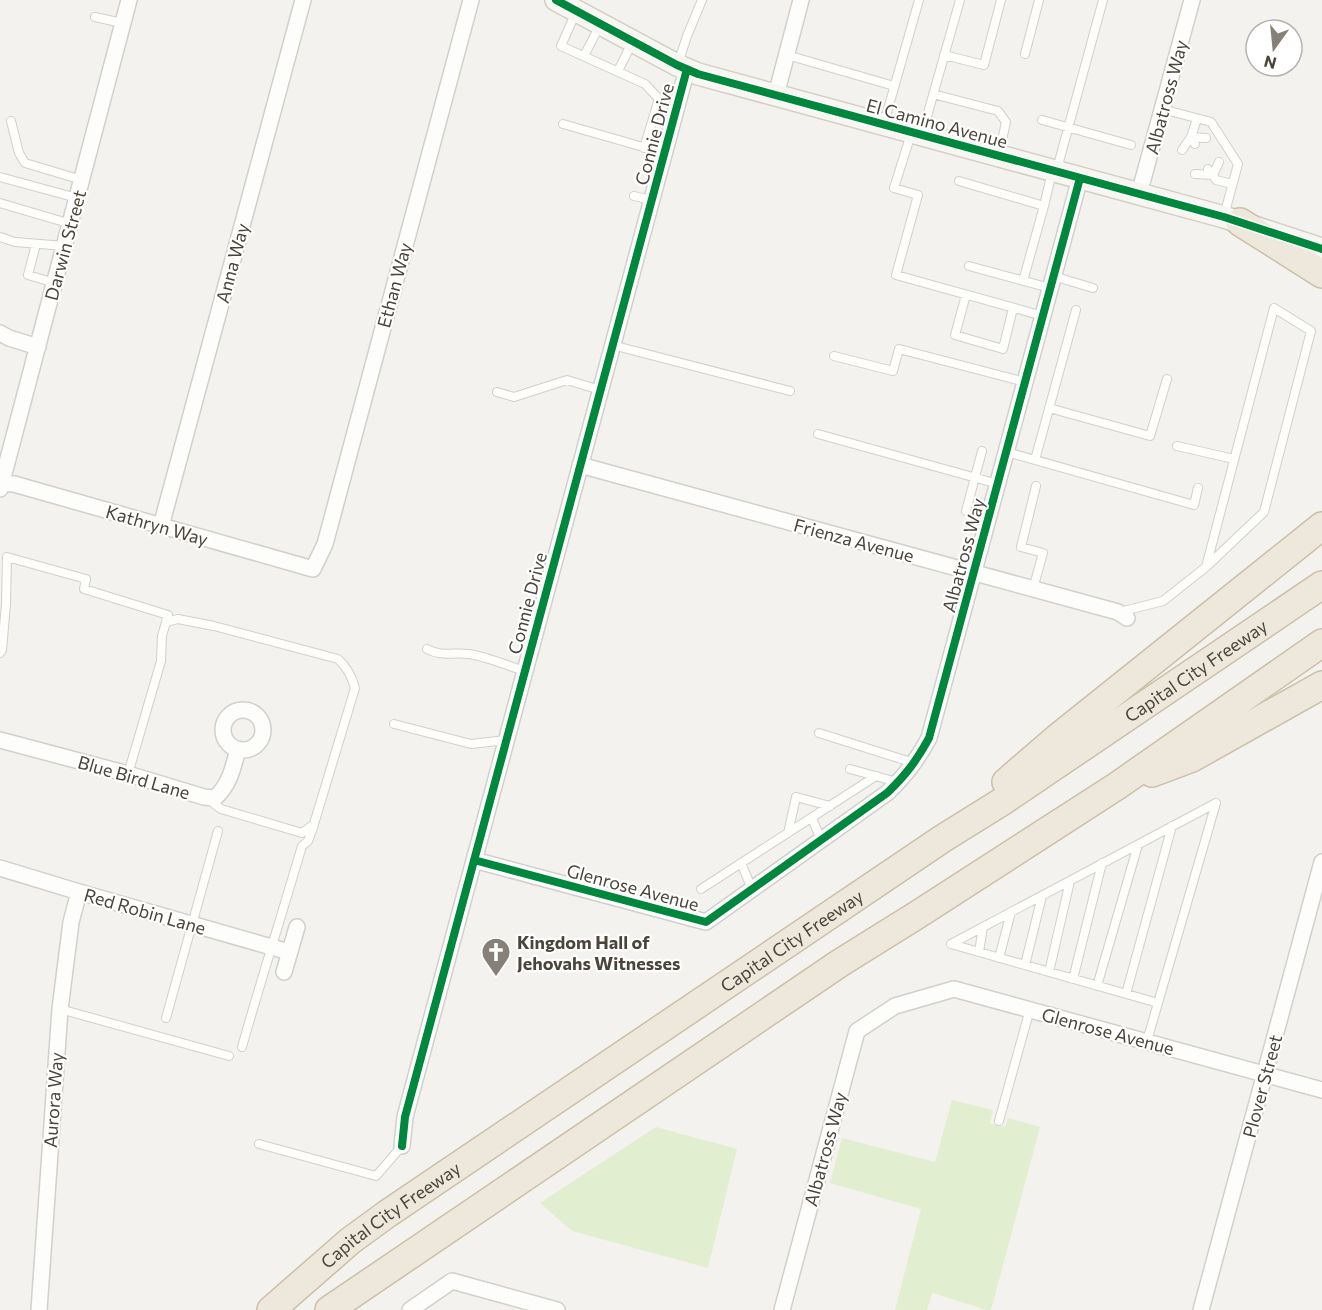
<svg xmlns="http://www.w3.org/2000/svg" width="1322" height="1310" viewBox="0 0 1322 1310" font-family="Commissioner,sans-serif">
	<style>
		.grass { fill: #e1eecf }
		.lines { fill: none; stroke-linecap: round; stroke-linejoin: round }
		.service-casing { stroke: #d2d0cb; stroke-width: 10 }
		.minor-casing { stroke: #d2d0cb; stroke-width: 18 }
		.secondary-casing { stroke: #d3cfc5; stroke-width: 24 }
		.motorway-casing { stroke: #ccbfa9; stroke-width: 30 }
		.service { stroke: #fdfdfc; stroke-width: 8 }
		.minor { stroke: #fdfdfc; stroke-width: 15 }
		.secondary { stroke: #f7f6f1; stroke-width: 21 }
		.motorway { stroke: #ede8db; stroke-width: 27 }
		.cycleway-casing { stroke: #fff; stroke-width: 11 }
		.cycleway { stroke: #00873e; stroke-width: 8 }
		.labels { text-anchor: middle; dominant-baseline: central; stroke-width: 4.5; stroke-linejoin: round; paint-order: stroke }
		.street-label { font-size: 18px; fill: #4b4439; stroke: #fff }
		.poi-label { font-size: 18px; font-weight: bold; fill: #4b4439; stroke: #fff; text-anchor: start }
	</style>
	<rect width="100%" height="100%" fill="#f4f2ee"/>
	<!-- grass -->
	<path class="grass" d="M952,1100L993,1110L990,1123L1005,1127L1008,1118L1040,1127L991,1310H987L932,1293L927,1310H895L921,1209L830,1183L842,1138L935,1162Z
		M656,1127L737,1149L708,1268L572,1231L540,1203Z"/>
	<g class="lines">
		<!-- service casing -->
		<g class="service-casing">
			<path id="service" d="M576,12L561,46L645,84L659,99L644,148
				M95,17L122,23
				M1025,54L1039,0
				M787,55L894,86
				M944,55L984,65L1001,0
				M584,56L600,25
				M678,64L687,36L702,0
				M618,71L632,43
				M933,94L998,111L1006,122L999,154
				M1162,109L1211,122L1238,164L1224,216
				M1042,120L1131,145
				M11,121L19,153L25,163L82,180
				M884,123L919,0
				M563,124L664,153
				M911,134L894,188L918,195L896,275L1043,316
				M922,134L960,0
				M1195,144L1191,137L1197,119
				M1182,150L1191,137L1206,138
				M1219,162L1213,175L1216,180L1232,184
				M1057,169L1103,0
				M1195,174L1213,175L1208,169
				M0,177L77,198
				M959,181L1044,206L1023,281
				M634,196L651,200
				M0,203L71,224
				M1044,206L1052,172
				M0,237L15,242L65,246
				M36,244L28,275L55,283
				M969,266L1050,288
				M1053,276L1093,288
				M966,295L955,335L1003,349L1013,308
				M612,345L790,391
				M834,356L893,371L899,349L1025,382
				M497,392L514,397L567,380L600,390
				M1049,408L1150,436L1167,379
				M818,434L998,484
				M1177,446L1234,459
				M1007,452L1194,505L1198,488
				M1035,460L1076,310
				M966,511L982,451
				M1033,589L1043,553L1021,547L1036,486
				M1120,612L1163,601L1206,567L1264,512L1311,331L1274,308L1206,567
				M166,622L178,619L214,626L338,659C347,667 352,677 355,688L314,824L302,833L221,809L208,799
				M427,649C441,657 454,652 469,654C488,657 506,665 524,671
				M0,653L2,650L6,604L7,557L86,579L84,589L168,615L162,636L161,661L128,774
				M394,724L471,744L506,740
				M819,733L914,763
				M850,769L897,782
				M812,818L821,840
				M788,833L796,797L830,806
				M741,863L752,889
				M701,889L876,776
				M951,944L1158,1003L1216,803
				M951,944L1216,803
				M979,952L983,927
				M999,958L1011,912
				M1025,965L1042,896
				M1049,972L1070,881
				M1073,979L1102,863
				M1097,986L1138,845
				M1126,994L1172,826
				M60,1009L229,1056
				M166,1018L218,831
				M1147,1041L1158,1003
				M242,1047C261,980 282,914 302,846L308,841L314,825
				M999,1121L1030,1009
				M259,1144L376,1176L402,1146"/>
		</g>
		<!-- minor casing -->
		<g class="minor-casing">
			<path id="minor" d="M776,95L801,0
				M1139,194L1192,0
				M0,333L9,338L38,347
				M580,465L1118,612L1127,618
				M1,483L14,484L313,569L325,544L471,0
				M0,489L129,0
				M161,526L303,0
				M223 730a20 20 0 1 1 40 0a20 20 0 1 1-40 0Z
				M0,740L128,774L204,797L215,798C230,784 233,768 238,749
				M474,860L706,922L887,793C906,775 917,760 929,738L1080,178
				M0,868L79,892L289,952
				M284,972L297,927
				M402,1146L405,1117L687,69
				M39,1310L60,1009L71,922L79,892
				M410,1310L452,1281L557,1310
				M782,1310L857,1031L895,1006L954,989L1322,1090
				M1201,1310L1322,862"/>
		</g>
		<!-- secondary casing -->
		<g class="secondary-casing">
			<path id="secondary" d="M556,0L677,65L698,74L1224,217L1322,249"/>
		</g>
		<!-- motorway casing -->
		<g class="motorway-casing">
			<g id="motorway">
				<path d="M1240,222L1322,274"/>
				<path d="M1152,773L1192,758L1322,685"/>
				<path d="M1006,782L1057,738L1322,526"/>
				<path id="s1" d="M271,1310L350,1241L387,1214L942,839L1003,801L1322,585"/>
				<path d="M329,1310L840,963L917,915L1117,786L1322,643"/>
			</g>
		</g>
		<!-- service -->
		<use href="#service" class="service"/>
		<!-- minor -->
		<use href="#minor" class="minor"/>
		<!-- secondary -->
		<use href="#secondary" class="secondary"/>
		<!-- motorway -->
		<use href="#motorway" class="motorway"/>
		<!-- cycleway casing -->
		<g class="cycleway-casing">
			<path id="cycleway" d="M556,0L677,65L698,74L1224,217L1322,249
				M474,860L706,922L887,793C906,775 917,760 929,738L1080,178
				M402,1146L405,1117L687,69"/>
		</g>
		<!-- cycleway -->
		<use href="#cycleway" class="cycleway"/>
	</g>
	<!-- icons -->
	<defs>
		<g id="church-pin" transform="scale(1.5)"><path d="M0 17L-7.5 6A9.5 9.5 0 1 1 7.5 6Z" fill="#868178" stroke="#fff"/><path d="M-1.2-6h2.4v3.5h3.3v2.4h-3.3V6h-2.4V-.1h-3.3v-2.4h3.3Z" fill="#fff"/></g>
	</defs>
	<g fill-rule="evenodd">
		<use href="#church-pin" x="496" y="952"/>
	</g>
	<g class="labels">
		<!-- street labels -->
		<g class="street-label">
			<text transform="translate(1166 97) rotate(-75)">Albatross Way</text>
			<text transform="translate(937 123) rotate(15)">El Camino Avenue</text>
			<text transform="translate(654 134) rotate(-75)">Connie Drive</text>
			<text transform="translate(65 245) rotate(-75)">Darwin Street</text>
			<text transform="translate(232 263) rotate(-75)">Anna Way</text>
			<text transform="translate(394 285) rotate(-75)">Ethan Way</text>
			<text transform="translate(157 525) rotate(16)">Kathryn Way</text>
			<text transform="translate(854 540) rotate(15)">Frienza Avenue</text>
			<text transform="translate(963 555) rotate(-75)">Albatross Way</text>
			<text transform="translate(527 603) rotate(-75)">Connie Drive</text>
			<text stroke="none"><textPath href="#s1" startOffset="1125">Capital City Freeway</textPath></text>
			<text transform="translate(134 777) rotate(16)">Blue Bird Lane</text>
			<text transform="translate(633 887) rotate(15)">Glenrose Avenue</text>
			<text transform="translate(145 911) rotate(16)">Red Robin Lane</text>
			<text stroke="none"><textPath href="#s1" startOffset="639">Capital City Freeway</textPath></text>
			<text transform="translate(1108 1031) rotate(15)">Glenrose Avenue</text>
			<text transform="translate(1262 1086) rotate(-75)">Plover Street</text>
			<text transform="translate(53 1100) rotate(-86)">Aurora Way</text>
			<text transform="translate(825 1149) rotate(-75)">Albatross Way</text>
			<text stroke="none"><textPath href="#s1" startOffset="153">Capital City Freeway</textPath></text>
		</g>
		<!-- poi labels -->
		<g class="poi-label">
			<text x="517" y="942">Kingdom Hall of<tspan x="517" dy="21">Jehovahs Witnesses</tspan></text>
		</g>
	</g>
	<!-- north arrow -->
	<g transform="translate(1274 48) rotate(195)"><circle r="28" fill="#ffffff" stroke="#b7b4b0" stroke-width="1.5"/>
	<path d="M0-4.5L10 22L0 15L-10 22Z" fill="#868178"/>
	<text y="-9" font-size="16" font-weight="bold" text-anchor="middle" fill="#4b4439">N</text>
	</g>
</svg>
